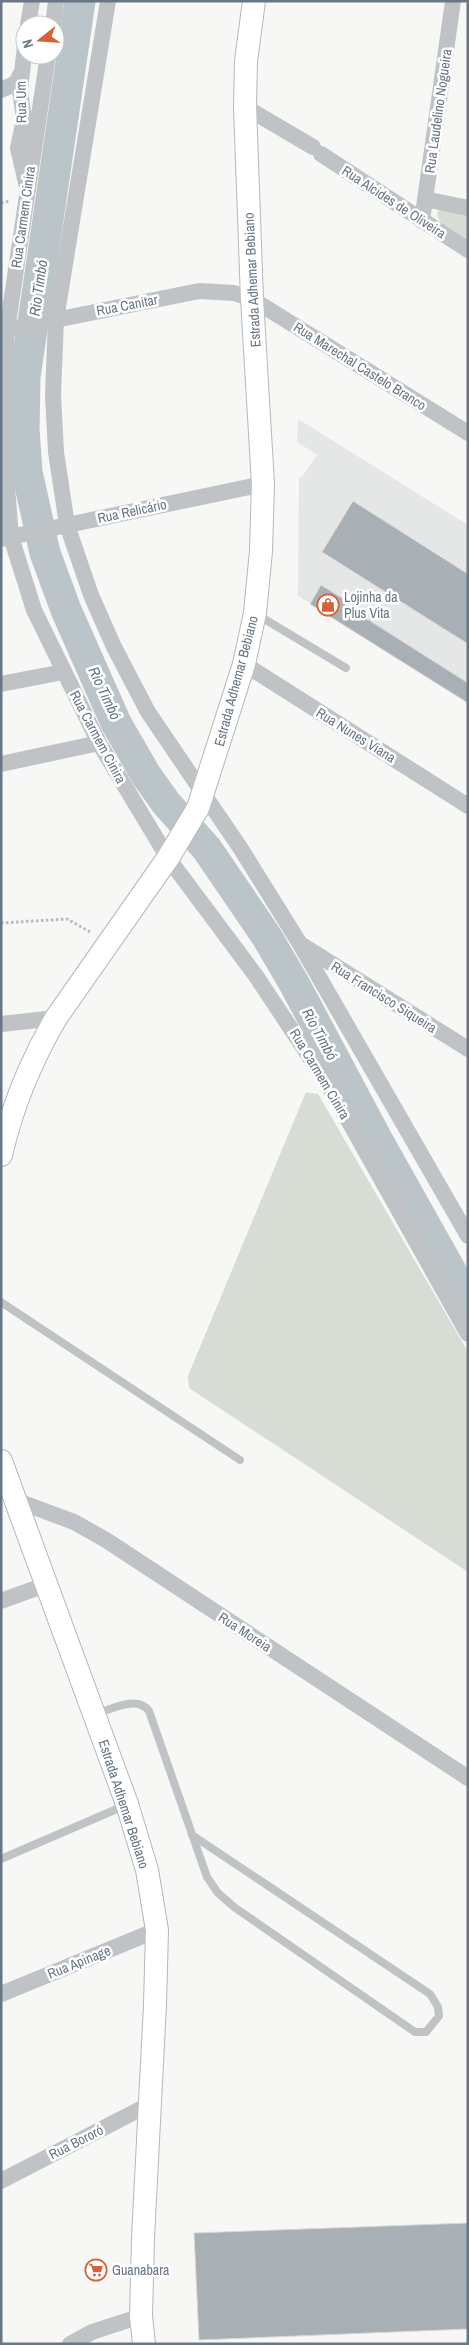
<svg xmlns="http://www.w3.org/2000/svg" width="469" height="2345" viewBox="0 0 469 2345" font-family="'Archivo Narrow',sans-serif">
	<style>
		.built { fill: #e5e6e6 }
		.green { fill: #d7dcd4 }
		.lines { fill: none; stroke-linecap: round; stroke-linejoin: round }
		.river { stroke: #bac4c9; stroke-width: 31 }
		.building { fill: #a9b0b5; stroke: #d9d9d7 }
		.secondary-casing { stroke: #b4b8bd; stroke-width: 24 }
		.path { stroke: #b9bcbe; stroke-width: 3; stroke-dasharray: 2.5 2.5; stroke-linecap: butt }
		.lane { stroke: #bfc3c6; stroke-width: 8 }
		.street { stroke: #bfc3c6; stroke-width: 16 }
		.secondary { stroke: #fff; stroke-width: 22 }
		.labels { text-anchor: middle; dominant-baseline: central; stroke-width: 5; stroke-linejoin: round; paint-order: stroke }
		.street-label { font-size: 14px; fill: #697784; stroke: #fff }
		.poi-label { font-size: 14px; fill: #697784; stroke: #fff; text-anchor: start }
		.water-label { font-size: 15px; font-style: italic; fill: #64777f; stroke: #fff }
	</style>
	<rect width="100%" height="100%" fill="#f7f7f5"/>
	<!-- built -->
	<path class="built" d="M298,419L468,525V703L298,596L299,477L301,478L317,455L297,442Z"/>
	<!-- green -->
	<path class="green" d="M442,208L468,215V241C456,233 438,227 437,212Z
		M306,1092L318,1094L468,1352V1572L189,1388L188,1376Z"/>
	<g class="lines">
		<!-- river -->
		<path class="river" d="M80,1L25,377L24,429L27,472L45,553L66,610L116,723L146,775L166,803L207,849L267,937L295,985L377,1139L468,1301"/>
	</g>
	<!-- building -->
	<path class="building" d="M353,501L468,574V644L322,552Z
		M321,585L347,601L345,605L468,683V703L310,604Z
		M468,2223V2329L199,2340L194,2233Z"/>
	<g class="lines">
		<!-- secondary casing -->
		<g class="secondary-casing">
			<path id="secondary" d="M1,1155C12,1107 31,1061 56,1018L168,858L198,808L244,664L255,613L261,551L263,484L252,299L245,107L246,61L254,1
				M1,1461L127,1804L147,1870L157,1930L155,2005L143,2238L141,2316L144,2344"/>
		</g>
		<!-- path -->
		<path class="path" d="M1,203L10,201
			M1,923L67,919L92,933"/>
		<!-- lane -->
		<path class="lane" d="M256,614L346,668
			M1,1302L240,1460
			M96,1714C112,1709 137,1695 149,1711L207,1877L218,1893L234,1907L415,2032H426L439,2016L438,2007L430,1994L192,1835
			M1,1859L126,1805"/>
		<!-- street -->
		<path class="street" d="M108,1L56,319L53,395L56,452L67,525L91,595L114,647L148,712L241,849L300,944L468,1236
			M28,25L32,1
			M53,25L56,1
			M25,46L20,90L24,120L18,148L26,183
			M48,55L7,330L4,397L5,461L11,537L34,610L99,743L168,858L256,976L329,1086L468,1334
			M1,90L16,83L20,75
			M245,107L313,147
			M321,154L468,250
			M425,199L468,208
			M422,221L453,1
			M1,331L199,291L234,293L252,299L468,433
			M1,539L263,484
			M244,664L468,806
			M1,684L63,672
			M1,764L99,743
			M302,945L468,1049
			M1,1024L56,1018
			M15,1500L74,1522L106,1540L468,1778
			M1,1601L45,1585
			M1,1994L157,1930
			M1,2181L150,2104
			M70,2344L92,2332L141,2316"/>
		<!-- secondary -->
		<use href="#secondary" class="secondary"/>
	</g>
	<!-- icons -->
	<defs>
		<g id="shop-ring" transform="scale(1.125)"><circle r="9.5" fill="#fff" stroke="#d76036" stroke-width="1.5"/><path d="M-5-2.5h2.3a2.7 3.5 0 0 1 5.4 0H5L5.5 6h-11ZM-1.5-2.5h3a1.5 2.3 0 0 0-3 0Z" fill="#d76036"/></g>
		<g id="supermarket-ring" transform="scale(1.125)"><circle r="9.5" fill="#fff" stroke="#d76036" stroke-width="1.5"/><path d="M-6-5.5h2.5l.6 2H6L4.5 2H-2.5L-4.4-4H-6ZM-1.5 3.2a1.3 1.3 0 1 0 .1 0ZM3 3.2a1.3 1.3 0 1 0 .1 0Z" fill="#d76036"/></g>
	</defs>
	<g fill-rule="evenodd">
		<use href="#shop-ring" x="328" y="605"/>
		<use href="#supermarket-ring" x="96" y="2270"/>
	</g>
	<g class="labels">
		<!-- street labels -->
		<g class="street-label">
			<text transform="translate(21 102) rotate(-91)">Rua Um</text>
			<text transform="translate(438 111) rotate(-82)">Rua Laudelino Nogueira</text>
			<text transform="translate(394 202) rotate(33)">Rua Alcides de Oliveira</text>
			<text transform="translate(23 217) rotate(-82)">Rua Carmem Cinira</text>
			<text transform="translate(252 280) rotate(-93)">Estrada Adhemar Bebiano</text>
			<text transform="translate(127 305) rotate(-11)">Rua Canitar</text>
			<text transform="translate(360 366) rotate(32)">Rua Marechal Castelo Branco</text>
			<text transform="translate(132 511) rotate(-12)">Rua Relicário</text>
			<text transform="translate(236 681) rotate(-75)">Estrada Adhemar Bebiano</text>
			<text transform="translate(356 735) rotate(32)">Rua Nunes Viana</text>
			<text transform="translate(98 737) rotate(62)">Rua Carmem Cinira</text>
			<text transform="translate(384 997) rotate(32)">Rua Francisco Siqueira</text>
			<text transform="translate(320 1074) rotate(59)">Rua Carmem Cinira</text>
			<text transform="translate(245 1632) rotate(33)">Rua Moreia</text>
			<text transform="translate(124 1804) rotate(72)">Estrada Adhemar Bebiano</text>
			<text transform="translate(79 1962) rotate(-22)">Rua Apinage</text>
			<text transform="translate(76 2142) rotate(-27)">Rua Bororó</text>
		</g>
		<!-- poi labels -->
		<g class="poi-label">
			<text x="344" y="597">Lojinha da<tspan x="344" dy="16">Plus Vita</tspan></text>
			<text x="112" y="2270">Guanabara</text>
		</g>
		<!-- water labels -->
		<g class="water-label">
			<text transform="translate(38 288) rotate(-82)">Rio Timbó</text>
			<text transform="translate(105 693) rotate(65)">Rio Timbó</text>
			<text transform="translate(320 1034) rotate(61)">Rio Timbó</text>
		</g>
	</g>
	<!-- border -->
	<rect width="469" height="2345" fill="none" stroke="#697784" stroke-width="5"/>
	<!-- north arrow -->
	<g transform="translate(40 40) rotate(253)"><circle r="24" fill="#ffffff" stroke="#c3c9ce"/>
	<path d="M0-4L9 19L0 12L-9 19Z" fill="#d76036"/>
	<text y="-8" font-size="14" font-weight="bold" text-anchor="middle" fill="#697784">N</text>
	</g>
</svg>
